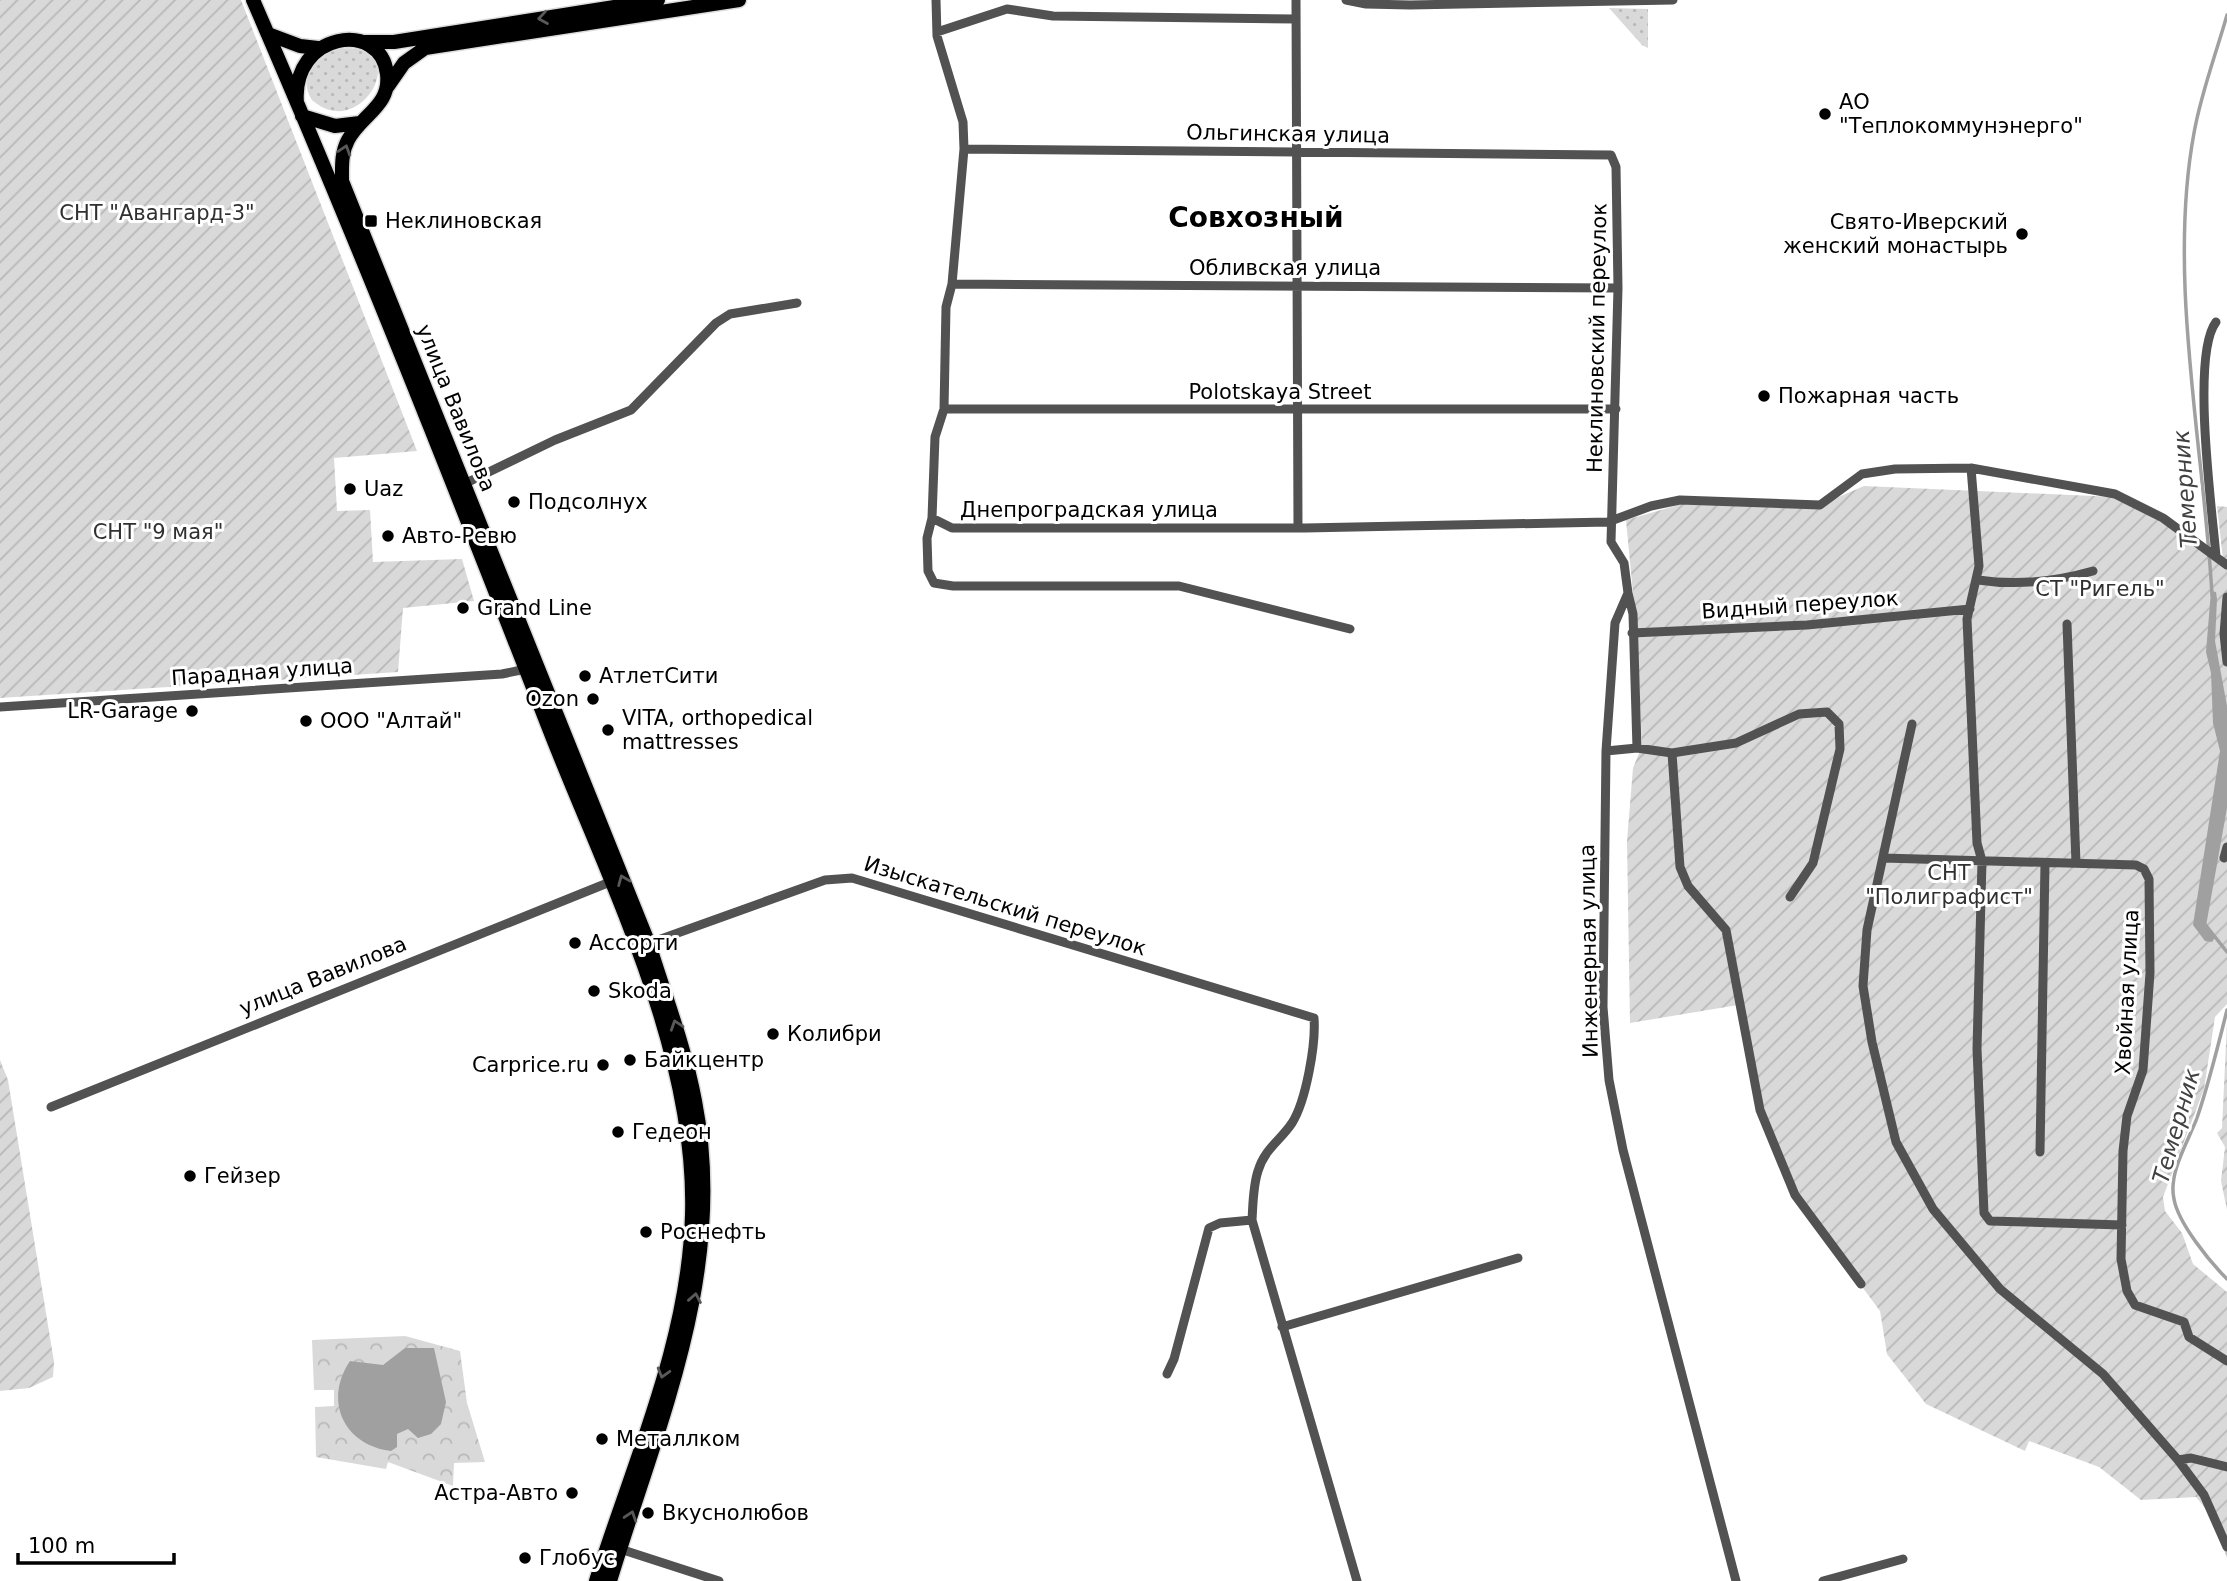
<svg xmlns="http://www.w3.org/2000/svg" width="2227" height="1581" viewBox="0 0 2227 1581" font-family="'DejaVu Sans',sans-serif">
	<style>
		.grass { fill: url(#grass-dots) }
		.forest { fill: url(#forest-crowns) }
		.garden { fill: url(#garden-furrows) }
		.water { fill: #a0a0a0 }
		.lines { fill: none; stroke-linecap: round; stroke-linejoin: round }
		.stream { stroke: #a0a0a0; stroke-width: 3.5 }
		.primary-casing { stroke: #dbdbdb; stroke-width: 17 }
		.street { stroke: #525252; stroke-width: 9 }
		.primary { stroke: #000; stroke-width: 14 }
		.oneway { stroke: #595959 }
		.poi-dot { fill: #000; stroke: #fff; stroke-width: 2.5 }
		.labels { text-anchor: middle; dominant-baseline: central; stroke-width: 6; stroke-linejoin: round; paint-order: stroke }
		.poi-label { font-size: 21px; fill: #000; stroke: #fff; text-anchor: start }
		.street-label { font-size: 21px; fill: #000; stroke: #fff }
		.park-label { font-size: 21px; fill: #303030; stroke: #fff }
		.water-label { font-size: 23px; font-style: italic; fill: #414141; stroke: #fff }
		.district-label { font-size: 28px; font-weight: bold; fill: #000; stroke: #fff }
	</style>
	<defs>
		<pattern id="grass-dots" width="8" height="8" patternUnits="userSpaceOnUse" patternTransform="scale(1.75)"><rect width="8" height="8" fill="#d9d9d9"/><path d="M2 2h.1M6 6h.1" fill="none" stroke="#b8b8b8" stroke-width="1.8" stroke-linecap="round"/></pattern>
		<pattern id="forest-crowns" width="20" height="18" patternUnits="userSpaceOnUse" patternTransform="scale(1.75)"><rect width="20" height="18" fill="#d9d9d9"/><path d="M2 6a3 3 0 1 1 6 0M12 15a3 3 0 1 1 6 0" fill="none" stroke="#b8b8b8"/></pattern>
		<pattern id="garden-furrows" width="10" height="10" patternUnits="userSpaceOnUse" patternTransform="scale(1.75)"><rect width="10" height="10" fill="#d9d9d9"/><path d="M-1 1l2-2M0 10L10 0M9 11l2-2" fill="none" stroke="#b8b8b8"/></pattern>
	</defs>
	<rect width="100%" height="100%" fill="#fff"/>
	<!-- grass -->
	<path class="grass" d="M1609,8L1648,9V48L1642,45Z
		M337,49C418,39 362,145 312,100C297,77 315,56 337,49Z"/>
	<!-- forest -->
	<path class="forest" d="M405,1336L460,1351L467,1403L485,1462L454,1463L453,1486L388,1462L386,1469L316,1457L315,1407L334,1406V1390H314L312,1340Z"/>
	<!-- garden -->
	<path class="garden" d="M0,0H241L417,451L334,458L337,511L370,510L373,562L462,559L474,601L403,608L398,672L0,698Z
		M1864,486L2116,497L2163,518L2223,560L2217,506L2227,507V1004L2215,1017L2204,1089L2163,1197L2165,1211L2182,1233L2193,1264L2227,1292V1558L2211,1515L2196,1497L2141,1500L2099,1467L2029,1441L2025,1451L1926,1404L1887,1354L1880,1311L1792,1192L1766,1134L1738,1005L1630,1023L1627,841L1633,768L1642,746L1637,635L1626,520L1682,504L1820,505Z
		M2227,1023V1210L2221,1181L2225,1147L2217,1133L2222,1128Z
		M0,1060L8,1080L54,1362L53,1377L29,1388L0,1391Z"/>
	<!-- water -->
	<path class="water" d="M2211,591L2216,592L2217,599L2215,641L2227,706V808L2206,926L2216,936L2212,942L2205,941L2193,925L2220,751L2213,723L2211,673L2206,652Z
		M405,1348H434L446,1402L441,1424L431,1434L418,1438L408,1429L397,1434V1447L391,1451C344,1445 323,1401 350,1361L383,1365Z"/>
	<g class="lines">
		<!-- stream -->
		<path class="stream" d="M2212,595C2204,448 2167,278 2194,133C2201,93 2216,54 2227,15
			M2204,923L2227,952
			M2227,1010C2218,1046 2209,1083 2197,1118C2188,1142 2168,1173 2174,1199C2178,1223 2210,1262 2227,1279"/>
		<!-- primary casing -->
		<g class="primary-casing">
			<path id="primary" d="M253,0C357,239 453,483 548,726C607,878 697,1050 692,1215C689,1341 633,1463 596,1581
				M268,34L300,46L318,48
				M364,42H394L658,0
				M388,86L404,63L425,48L739,0
				M297,103C291,32 381,19 387,74C391,106 361,115 348,140C341,153 342,167 342,181L649,944C665,996 685,1047 695,1101C728,1270 658,1423 610,1581
				M302,116L335,126L360,123"/>
		</g>
		<!-- street -->
		<path class="street" d="M936,0L937,36L963,122L964,149L952,284L946,307L944,409L935,437L932,518L927,538L928,571L934,583L953,586H1179L1350,629
			M1296,0L1298,528
			M1346,0L1366,4L1410,5L1673,0
			M937,32L1007,9L1053,16L1296,19
			M964,149L1611,155L1616,167L1618,288L1611,542L1624,563L1628,593L1615,623L1606,751L1603,1007L1609,1080L1623,1150L1736,1581
			M952,284L1618,288
			M944,409H1616
			M1971,468L1979,566L1967,619L1977,843L1982,861L1977,1049L1984,1213L1990,1221L2122,1225
			M464,484L555,440L631,410L716,323L730,314L797,303
			M932,518L952,528H1305L1608,522L1651,506L1680,500L1820,505L1862,474L1895,469L1971,468L2115,494L2163,518L2227,565
			M2216,556C2212,509 2191,355 2216,322
			M1978,580C2018,586 2054,582 2093,571
			M1628,593L1633,614L1637,748
			M2227,597L2224,634L2227,662
			M2067,624L2076,863
			M1632,633L1807,625L1970,609
			M0,707L502,674L526,669
			M1912,724L1867,930L1863,986L1872,1042L1896,1142L1933,1209L2000,1289L2103,1374L2178,1460L2204,1495L2227,1547
			M1606,751L1637,748L1672,753L1736,743L1799,714L1827,712L1839,724L1840,749L1813,863L1790,897
			M1672,753L1680,867L1688,886L1726,930L1760,1110L1795,1195L1861,1284
			M1883,858L2136,865L2144,869L2149,879L2150,973L2143,1070L2127,1116L2123,1151L2121,1259L2127,1291L2135,1305L2184,1322L2189,1337L2227,1361
			M2224,858L2227,847
			M647,944L825,880L852,878L1314,1018C1316,1044 1306,1101 1292,1123C1281,1140 1265,1148 1258,1171C1253,1186 1253,1204 1252,1220L1357,1581
			M51,1107L610,882
			M2040,1152L2045,863
			M1282,1327L1518,1258
			M1167,1374L1174,1359L1209,1228L1220,1223L1252,1220
			M2178,1460L2191,1458L2227,1467
			M617,1548L719,1581
			M1823,1581L1903,1559"/>
		<!-- primary -->
		<use href="#primary" class="primary"/>
	</g>
	<!-- one-way arrows -->
	<defs><path id="oneway-chevron" d="M-2-3.5L2.5 0L-2 3.5" fill="none" stroke-width="1.6" stroke-linecap="round" stroke-linejoin="round" transform="scale(1.75)"/></defs>
	<g class="oneway">
		<use href="#oneway-chevron" transform="translate(543 18) rotate(171)"/>
		<use href="#oneway-chevron" transform="translate(345 150) rotate(-72)"/>
		<use href="#oneway-chevron" transform="translate(623 880) rotate(-112)"/>
		<use href="#oneway-chevron" transform="translate(676 1025) rotate(-108)"/>
		<use href="#oneway-chevron" transform="translate(695 1298) rotate(-80)"/>
		<use href="#oneway-chevron" transform="translate(663 1373) rotate(106)"/>
		<use href="#oneway-chevron" transform="translate(631 1516) rotate(-72)"/>
	</g>
	<!-- markers -->
	<g class="poi-dot">
		<circle cx="1825" cy="114" r="7"/>
		<rect x="364" y="214" width="14" height="14" rx="3.5"/>
		<circle cx="2022" cy="234" r="7"/>
		<circle cx="1764" cy="396" r="7"/>
		<circle cx="350" cy="489" r="7"/>
		<circle cx="514" cy="502" r="7"/>
		<circle cx="388" cy="536" r="7"/>
		<circle cx="463" cy="608" r="7"/>
		<circle cx="585" cy="676" r="7"/>
		<circle cx="593" cy="699" r="7"/>
		<circle cx="192" cy="711" r="7"/>
		<circle cx="306" cy="721" r="7"/>
		<circle cx="608" cy="730" r="7"/>
		<circle cx="575" cy="943" r="7"/>
		<circle cx="594" cy="991" r="7"/>
		<circle cx="773" cy="1034" r="7"/>
		<circle cx="630" cy="1060" r="7"/>
		<circle cx="603" cy="1065" r="7"/>
		<circle cx="618" cy="1132" r="7"/>
		<circle cx="190" cy="1176" r="7"/>
		<circle cx="646" cy="1232" r="7"/>
		<circle cx="602" cy="1439" r="7"/>
		<circle cx="572" cy="1493" r="7"/>
		<circle cx="648" cy="1513" r="7"/>
		<circle cx="525" cy="1558" r="7"/>
	</g>
	<g class="labels">
		<!-- poi labels -->
		<g class="poi-label">
			<text x="1839" y="102">АО<tspan x="1839" dy="24">"Теплокоммунэнерго"</tspan></text>
			<text x="385" y="221">Неклиновская</text>
			<text x="2008" y="222" text-anchor="end">Свято-Иверский<tspan x="2008" dy="24">женский монастырь</tspan></text>
			<text x="1778" y="396">Пожарная часть</text>
			<text x="364" y="489">Uaz</text>
			<text x="528" y="502">Подсолнух</text>
			<text x="402" y="536">Авто-Ревю</text>
			<text x="477" y="608">Grand Line</text>
			<text x="599" y="676">АтлетСити</text>
			<text x="579" y="699" text-anchor="end">Ozon</text>
			<text x="178" y="711" text-anchor="end">LR-Garage</text>
			<text x="622" y="718">VITA, orthopedical<tspan x="622" dy="24">mattresses</tspan></text>
			<text x="320" y="721">ООО "Алтай"</text>
			<text x="589" y="943">Ассорти</text>
			<text x="608" y="991">Skoda</text>
			<text x="787" y="1034">Колибри</text>
			<text x="644" y="1060">Байкцентр</text>
			<text x="589" y="1065" text-anchor="end">Carprice.ru</text>
			<text x="632" y="1132">Гедеон</text>
			<text x="204" y="1176">Гейзер</text>
			<text x="660" y="1232">Роснефть</text>
			<text x="616" y="1439">Металлком</text>
			<text x="558" y="1493" text-anchor="end">Астра-Авто</text>
			<text x="662" y="1513">Вкуснолюбов</text>
			<text x="539" y="1558">Глобус</text>
		</g>
		<!-- street labels -->
		<g class="street-label">
			<text transform="translate(1288 134) rotate(1)">Ольгинская улица</text>
			<text x="1285" y="268">Обливская улица</text>
			<text transform="translate(1597 338) rotate(-89)">Неклиновский переулок</text>
			<text x="1280" y="392">Polotskaya Street</text>
			<text transform="translate(456 408) rotate(68)">улица Вавилова</text>
			<text x="1089" y="510">Днепроградская улица</text>
			<text transform="translate(1800 605) rotate(-4)">Видный переулок</text>
			<text transform="translate(262 672) rotate(-4)">Парадная улица</text>
			<text transform="translate(1005 906) rotate(17)">Изыскательский переулок</text>
			<text transform="translate(1589 951) rotate(-91)">Инженерная улица</text>
			<text transform="translate(323 976) rotate(-22)">улица Вавилова</text>
			<text transform="translate(2127 992) rotate(-87)">Хвойная улица</text>
		</g>
		<!-- park labels -->
		<g class="park-label">
			<text x="157" y="213">СНТ "Авангард-3"</text>
			<text x="158" y="532">СНТ "9 мая"</text>
			<text x="2100" y="589">СТ "Ригель"</text>
			<text x="1949" y="873">СНТ<tspan x="1949" dy="24">"Полиграфист"</tspan></text>
		</g>
		<!-- water labels -->
		<g class="water-label">
			<text transform="translate(2185 489) rotate(-94)">Темерник</text>
			<text transform="translate(2176 1126) rotate(-74)">Темерник</text>
		</g>
		<!-- district labels -->
		<g class="district-label">
			<text x="1256" y="217">Совхозный</text>
		</g>
	</g>
	<!-- scale -->
	<path d="M18 1553v10h156v-10" fill="none" stroke="#000000" stroke-width="3.5"/>
	<text x="28" y="1553" font-size="21" fill="#000000" stroke="#ffffff" stroke-width="5" paint-order="stroke">100 m</text>
</svg>
